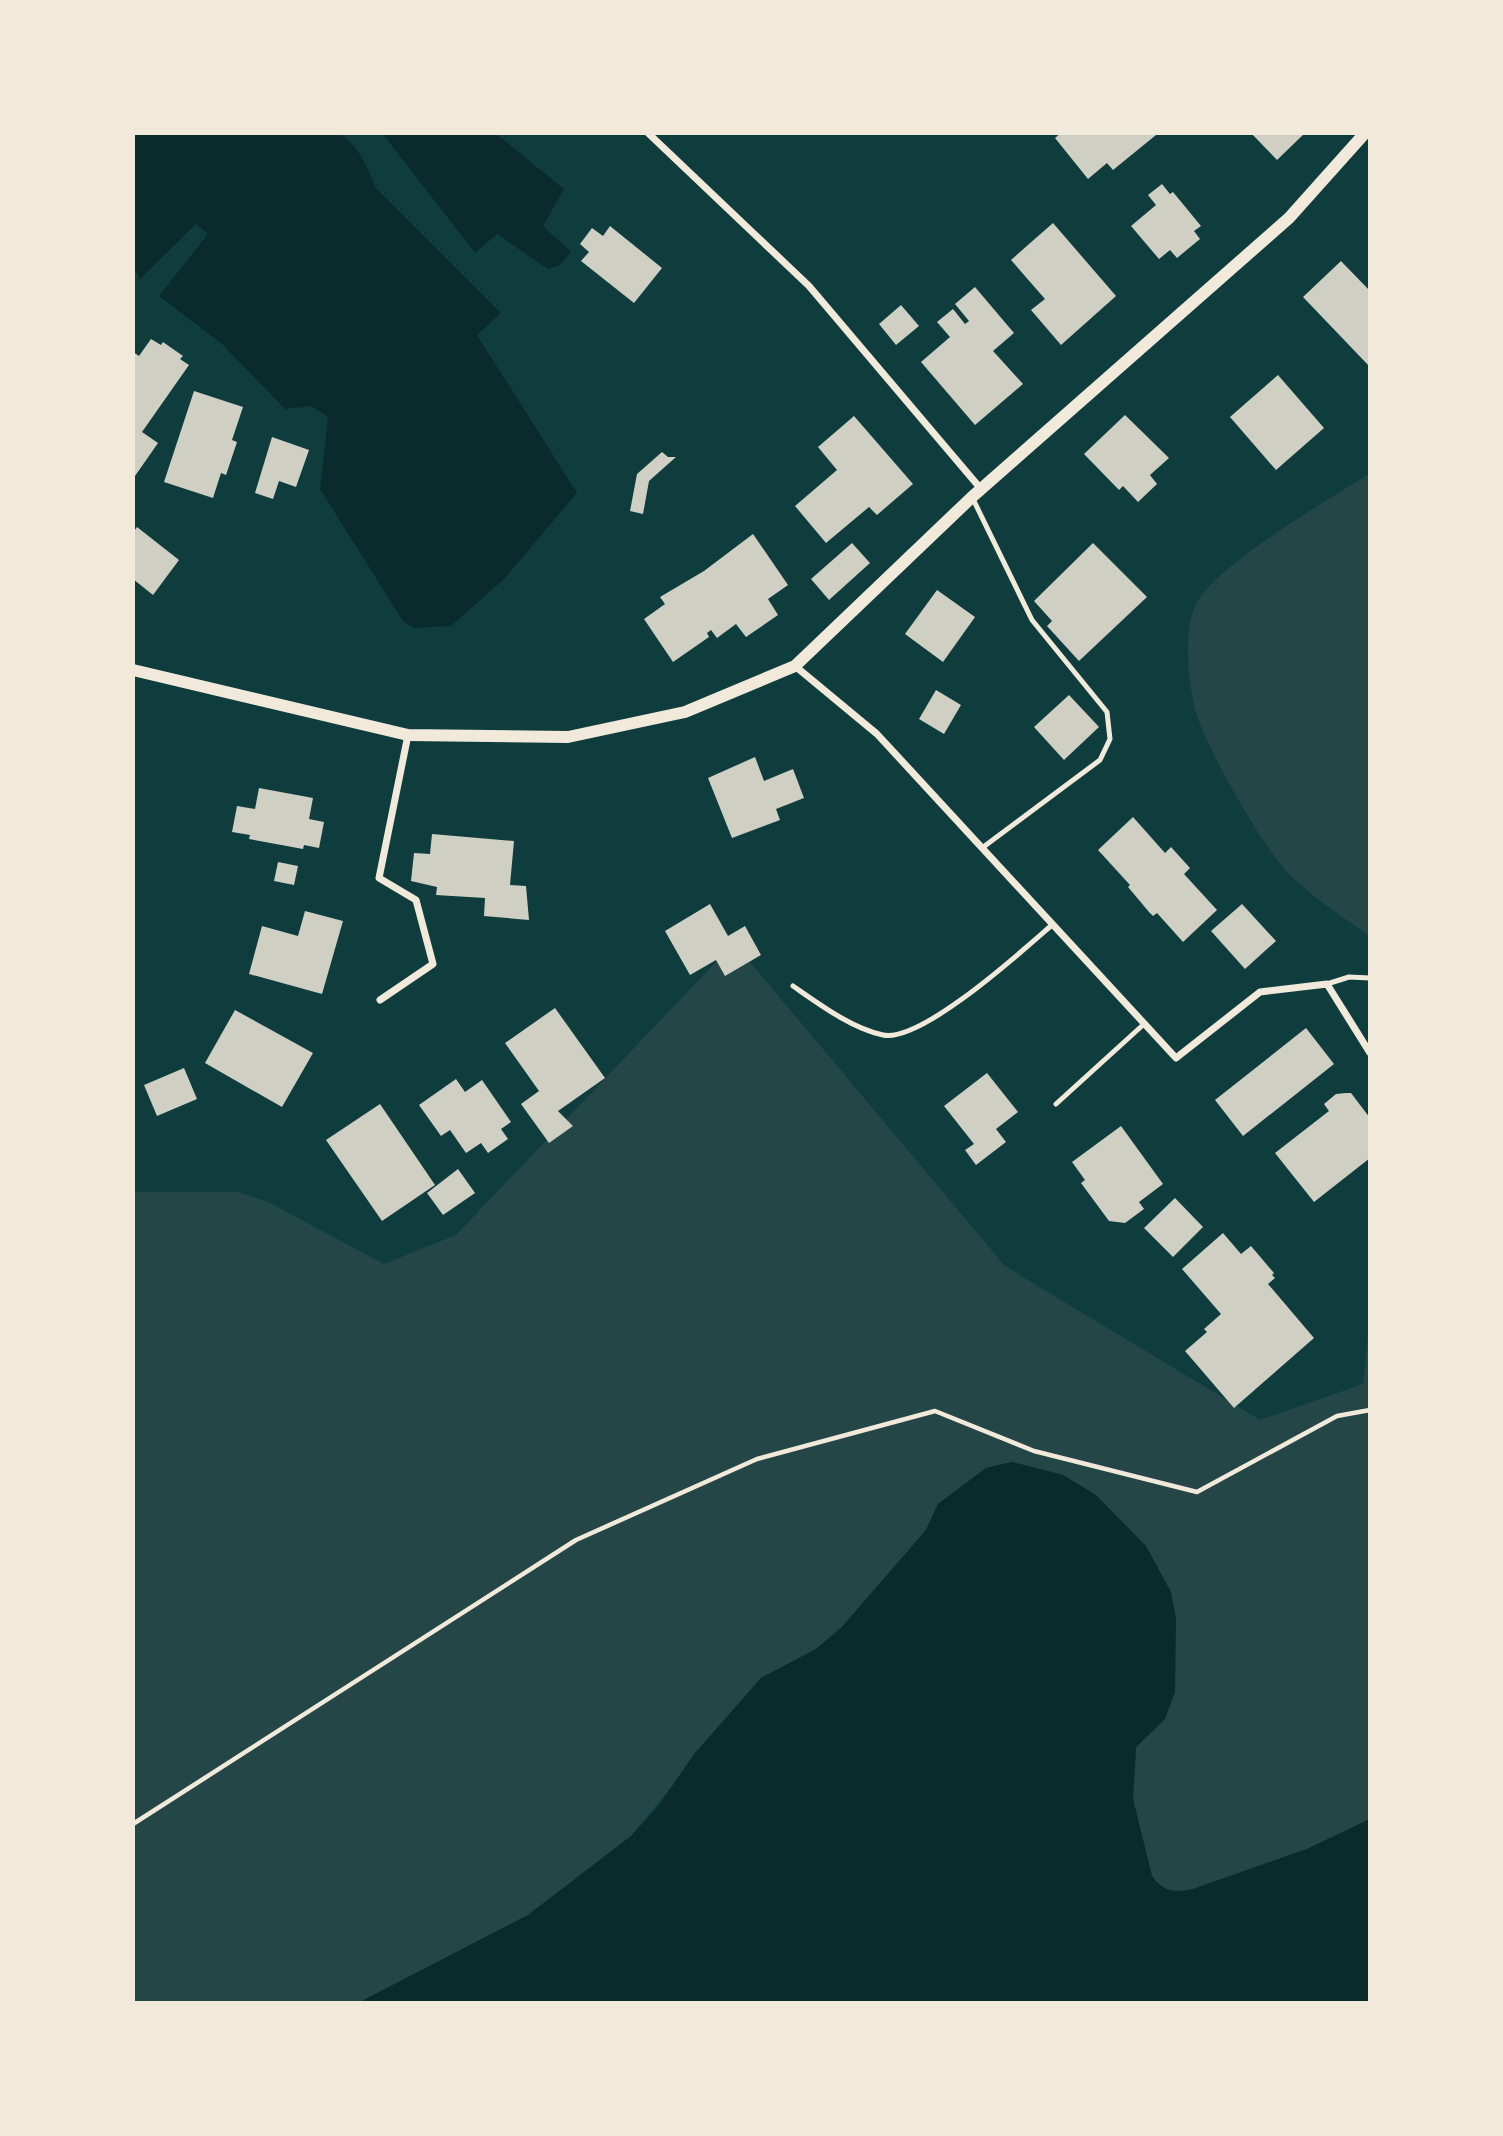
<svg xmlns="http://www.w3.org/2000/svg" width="1503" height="2136" viewBox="0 0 1503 2136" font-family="'Asap Condensed',sans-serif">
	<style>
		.green { fill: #244646 }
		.water { fill: #0a2a2b }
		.building { fill: #cfcfc3 }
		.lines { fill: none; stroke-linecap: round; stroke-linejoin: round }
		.path { stroke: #f1e9da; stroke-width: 4.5 }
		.service { stroke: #f1e9da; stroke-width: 5 }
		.minor { stroke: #f1e9da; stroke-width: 7 }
		.tertiary { stroke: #f1e9da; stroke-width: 12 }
	</style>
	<rect width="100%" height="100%" fill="#0f3d3e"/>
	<!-- green -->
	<path class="green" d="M1370,473V937C1344,917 1313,898 1290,875C1263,848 1204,745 1195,709C1188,680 1182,624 1199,599C1228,557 1324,503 1370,473Z
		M734,943L1005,1266L1260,1420L1363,1384L1370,1314V1819L1307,1849L1193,1889C1175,1893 1163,1892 1152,1876L1133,1799L1136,1747L1165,1719L1063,1475L1012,1462L986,1468L938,1504L926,1530L842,1627L816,1649L761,1678L631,1836L528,1915L358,2003H133V1192H238L268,1202L384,1264L456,1235Z"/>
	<!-- water -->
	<path class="water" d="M133,133H340C359,147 367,166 376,188L501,313L477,335L577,493L504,579L451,626L414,628L403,621L320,489L328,417L311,406L285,409L222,344L159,296L208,234L196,224L140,279L133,266Z
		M382,133H495L564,189L543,226L571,252L560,265L548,269L497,234L475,253Z
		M1012,1462L1063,1475L1096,1495L1146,1546L1171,1592L1176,1618L1175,1692L1165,1719L1136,1747L1133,1799L1152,1876C1163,1892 1175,1893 1193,1889L1307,1849L1370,1819V2003H358L528,1915L631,1836L657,1808L694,1754L761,1678L816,1649L842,1627L926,1530L938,1504L986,1468Z"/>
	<!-- building -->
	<path class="building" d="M1061,133H1155L1156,135L1113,170L1107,163L1088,179L1055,138Z
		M1251,133H1305L1277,160Z
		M1162,184L1170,194L1173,192L1201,226L1194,231L1200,239L1177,258L1170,250L1159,259L1131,226L1156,205L1148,195Z
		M1053,223L1116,296L1061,345L1031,310L1045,299L1011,260Z
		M610,226L662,268L634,303L581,261L589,252L580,244L592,228L603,236Z
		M1341,261L1370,291V367L1303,297Z
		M975,287L1014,333L993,351L1023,384L975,425L921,362L950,337L937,322L953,309L965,324L969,321L955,304Z
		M901,305L919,326L896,345L879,324Z
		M151,339L161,345L163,342L183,356L180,359L189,365L142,432L158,443L135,476L133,352L139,356Z
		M1278,375L1324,428L1276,470L1230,417Z
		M194,391L243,407L232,440L237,442L226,475L221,473L213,498L164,482Z
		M1125,415L1169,458L1150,475L1157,484L1138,502L1123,486L1119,490L1084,454Z
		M854,416L913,484L877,515L869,507L826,543L795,506L837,470L818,447Z
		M272,437L309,450L296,487L279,481L273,499L255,493Z
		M662,452L668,457H676L649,481L643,514L630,511L637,474Z
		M137,527L179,560L153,595L133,579V533Z
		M753,534L788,585L768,599L778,615L746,637L736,624L717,638L711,630L707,633L709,637L673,662L644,619L665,604L660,597L704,571Z
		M852,543L870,563L829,600L811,579Z
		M1093,543L1147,597L1079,661L1047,626L1052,621L1034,601Z
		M937,590L975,617L943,662L905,634Z
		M936,690L961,705L944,734L919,719Z
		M1069,695L1099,727L1064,760L1034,727Z
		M755,757L764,781L793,769L804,798L776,809L780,820L732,838L708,778Z
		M259,788L313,798L309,819L324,822L319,848L304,845L303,849L249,839L250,835L232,832L237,806L255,809Z
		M1133,817L1165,853L1171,847L1190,868L1184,874L1217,910L1183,942L1157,913L1153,916L1149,912L1128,887L1130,885L1098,850Z
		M432,834L514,841L510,885L526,886L529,920L484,916L485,898L436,895L437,887L411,881L414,853L430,854Z
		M278,862L298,866L294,885L274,881Z
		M710,904L728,936L745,926L761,955L725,976L716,960L690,975L665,931Z
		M1242,904L1276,941L1245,969L1211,931Z
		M305,911L343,921L322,994L249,974L262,926L298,936Z
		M555,1008L605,1078L558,1111L573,1126L549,1143L521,1104L539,1091L505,1043Z
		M235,1010L313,1053L282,1107L205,1063Z
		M1306,1028L1334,1064L1243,1136L1215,1100Z
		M184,1068L197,1099L157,1116L144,1085Z
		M987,1073L1018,1112L996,1129L1006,1142L976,1165L965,1150L974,1144L944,1106Z
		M456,1079L465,1092L482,1080L511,1122L501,1129L508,1139L488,1153L481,1143L466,1153L450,1130L441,1136L419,1105Z
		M1346,1093H1351L1370,1118V1158L1314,1202L1275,1153L1329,1111L1324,1104L1336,1094Z
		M380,1104L435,1185L382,1221L326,1140Z
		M1121,1126L1163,1184L1139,1202L1144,1209L1125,1223L1109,1221L1081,1183L1085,1180L1072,1162Z
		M458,1169L475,1193L443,1215L427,1193Z
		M1175,1198L1203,1227L1173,1257L1144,1228Z
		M1223,1233L1241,1254L1251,1246L1274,1273L1272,1275L1275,1278L1268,1284L1314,1338L1234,1408L1185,1351L1207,1332L1204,1329L1221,1314L1182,1269Z"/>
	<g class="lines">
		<!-- path -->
		<path class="path" d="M133,1824L576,1540L757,1459L935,1411L1034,1451L1197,1492L1337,1416L1370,1410"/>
		<!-- service -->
		<path class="service" d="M972,497L1032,620L1107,712L1110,739L1100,760L982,848
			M1327,984L1349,977L1370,978
			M793,986C819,1004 851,1028 883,1035C921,1043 1022,951 1052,925
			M1056,1104L1144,1024"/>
		<!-- minor -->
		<path class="minor" d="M648,133L809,286L981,489
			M795,666L877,734L1176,1058L1260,992L1327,984L1370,1053
			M380,1000L433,964L416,900L379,878L408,735"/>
		<!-- tertiary -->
		<path class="tertiary" d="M133,670L408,735L568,737L685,712L795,666L972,497L1289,218L1365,133"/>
	</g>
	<!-- border -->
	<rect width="1503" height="2136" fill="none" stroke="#f1e9da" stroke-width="270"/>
</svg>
